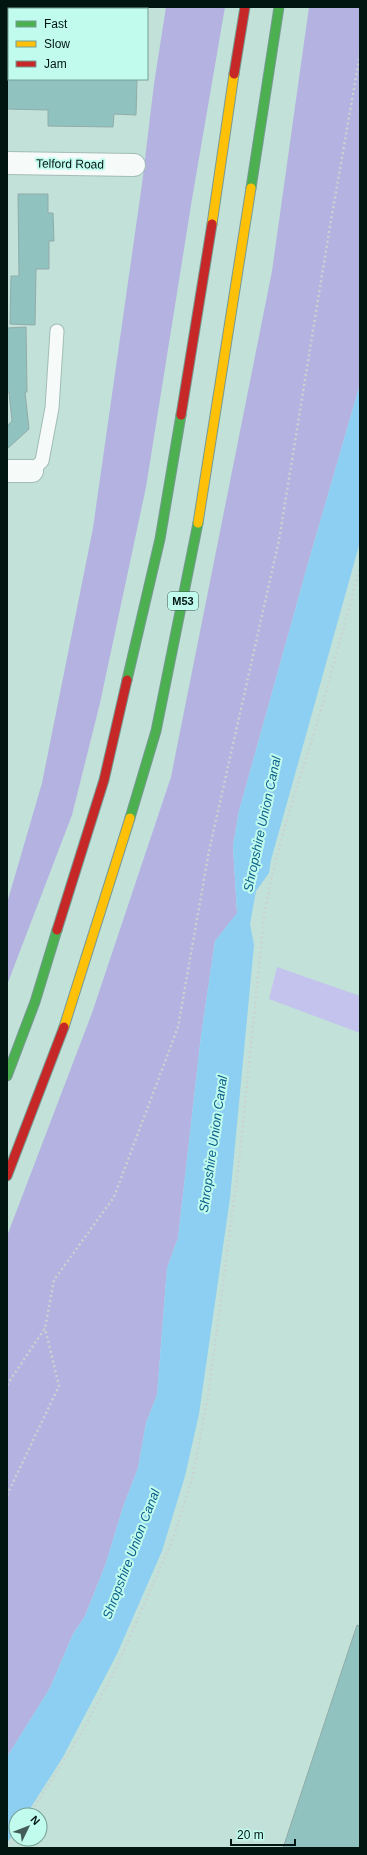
<svg xmlns="http://www.w3.org/2000/svg" width="367" height="1855" viewBox="0 0 367 1855" font-family="Arial,sans-serif">
	<style>
		.green { fill: #c4c3ed }
		.forest { fill: #b4b2e1 }
		.water { fill: #8dcff2 }
		.building { fill: #90c2c0; stroke: #92aba8 }
		.lines { fill: none; stroke-linecap: round; stroke-linejoin: round }
		.lane-casing { stroke: #a3bcb6; stroke-width: 15 }
		.street-casing { stroke: #a3bcb6; stroke-width: 24 }
		.fast-casing { stroke: #789a93; stroke-width: 11 }
		.slow-casing { stroke: #789a93; stroke-width: 11 }
		.jam-casing { stroke: #789a93; stroke-width: 11 }
		.path { stroke: #cad3d1; stroke-width: 2.5; stroke-dasharray: 2 3; stroke-linecap: butt }
		.lane { stroke: #f6faf9; stroke-width: 13 }
		.street { stroke: #f6faf9; stroke-width: 22 }
		.fast { stroke: #4caf50; stroke-width: 9 }
		.slow { stroke: #ffc107; stroke-width: 9 }
		.jam { stroke: #c62828; stroke-width: 9 }
		.labels { text-anchor: middle; dominant-baseline: central; stroke-width: 4; stroke-linejoin: round; paint-order: stroke }
		.shield { fill: #c1fbed; stroke: #3b5a53; stroke-width: 1 }
		.shield-label { font-size: 11px; font-weight: bold; fill: #011511 }
		.street-label { font-size: 12px; fill: #011511; stroke: #c1fbed }
		.water-label { font-size: 13px; font-style: italic; fill: #095e89; stroke: #c1fbed }
	</style>
	<rect width="100%" height="100%" fill="#c1e1d9"/>
	<!-- green -->
	<path class="green" d="M277,967L360,996V1033L269,999Z"/>
	<!-- forest -->
	<path class="forest" d="M166,7H225L192,199L146,487L100,703L72,815L7,985V903L42,783L93,528L142,184L154,84Z
		M309,7H360V384L307,567L239,811L233,846L237,914L215,941L201,1036L178,1238L167,1268L157,1395L146,1423L138,1468L123,1507L106,1563L85,1616L73,1634L50,1688L7,1757V1236L92,1013L171,777L272,271Z"/>
	<!-- water -->
	<path class="water" d="M360,384V542L271,860L269,873L256,891L250,924L254,945L230,1198L199,1414L185,1476L162,1551L117,1654L63,1757L26,1815H16V1830L7,1843V1757L50,1688L73,1634L85,1616L106,1563L123,1507L138,1468L146,1423L157,1395L167,1268L178,1238L201,1036L215,941L237,913L233,846L239,811L307,567Z"/>
	<!-- building -->
	<path class="building" d="M7,79H137L136,115L114,114L113,127L48,126V110L7,109Z
		M18,194H48V213H53L54,241H49V269H36L35,325L10,324L11,276H19Z
		M26,327L27,392H25L29,429L7,449V426L12,421L9,392H7V328Z
		M357,1625L360,1626V1848H283Z"/>
	<g class="lines">
		<!-- lane casing -->
		<g class="lane-casing">
			<path id="lane" d="M32,471L42,461L52,408L57,331"/>
		</g>
		<!-- street casing -->
		<g class="street-casing">
			<path id="street" d="M7,163L134,165
				M7,471H32"/>
		</g>
		<!-- fast casing -->
		<g class="fast-casing">
			<path id="fast" d="M251,188L279,7
				M127,680L160,539L181,415
				M130,818L156,731L198,523
				M7,1076L35,1002L57,930"/>
		</g>
		<!-- slow casing -->
		<g class="slow-casing">
			<path id="slow" d="M212,224L234,74
				M198,523L251,188
				M64,1027L130,818"/>
		</g>
		<!-- jam casing -->
		<g class="jam-casing">
			<path id="jam" d="M234,74L245,7
				M181,415L212,224
				M57,930L104,780L127,680
				M7,1176L64,1027"/>
		</g>
		<!-- path -->
		<path class="path" d="M7,1385L45,1328L54,1280L114,1197L178,1027L209,851L279,540L329,232L360,54
			M7,1495L59,1386L45,1328
			M29,1815L82,1732L116,1668L173,1539L192,1479L208,1397L239,1163L264,917C275,849 298,785 318,720C333,669 346,618 360,567
			M7,1848L16,1835"/>
		<!-- lane -->
		<use href="#lane" class="lane"/>
		<!-- street -->
		<use href="#street" class="street"/>
		<!-- fast -->
		<use href="#fast" class="fast"/>
		<!-- slow -->
		<use href="#slow" class="slow"/>
		<!-- jam -->
		<use href="#jam" class="jam"/>
	</g>
	<g class="labels">
		<!-- shield labels -->
		<rect class="shield" x="168" y="592" width="30" height="18" rx="3"/>
		<g class="shield-label">
			<text x="183" y="601">M53</text>
		</g>
		<!-- street labels -->
		<g class="street-label">
			<text transform="translate(70 164) rotate(1)">Telford Road</text>
		</g>
		<!-- water labels -->
		<g class="water-label">
			<text transform="translate(262 824) rotate(-78)">Shropshire Union Canal</text>
			<text transform="translate(213 1144) rotate(-82)">Shropshire Union Canal</text>
			<text transform="translate(131 1554) rotate(-69)">Shropshire Union Canal</text>
		</g>
	</g>
	<!-- border -->
	<rect width="367" height="1855" fill="none" stroke="#011511" stroke-width="16"/>
	<!-- legend -->
	<rect x="8" y="8" width="140" height="72" fill="#c1fbed" stroke="#749f95"/>
	<rect x="16" y="21" width="20" height="6" fill="#4caf50" stroke="#749f95"/>
	<text x="44" y="28" font-size="12" fill="#011511">Fast</text>
	<rect x="16" y="41" width="20" height="6" fill="#ffc107" stroke="#749f95"/>
	<text x="44" y="48" font-size="12" fill="#011511">Slow</text>
	<rect x="16" y="61" width="20" height="6" fill="#c62828" stroke="#749f95"/>
	<text x="44" y="68" font-size="12" fill="#011511">Jam</text>
	<!-- north arrow -->
	<g transform="translate(28 1827) rotate(47)"><circle r="19" fill="#c1fbed" stroke="#749f95"/>
	<path d="M0-3L7 15L0 10L-7 15Z" fill="#445c57"/>
	<text y="-6" font-size="11" font-weight="bold" text-anchor="middle" fill="#011511">N</text>
	</g>
	<!-- scale -->
	<path d="M231 1839v6h64v-6" fill="none" stroke="#011511" stroke-width="2"/>
	<text x="237" y="1839" font-size="12" fill="#011511" stroke="#c1fbed" stroke-width="3" paint-order="stroke">20 m</text>
</svg>
